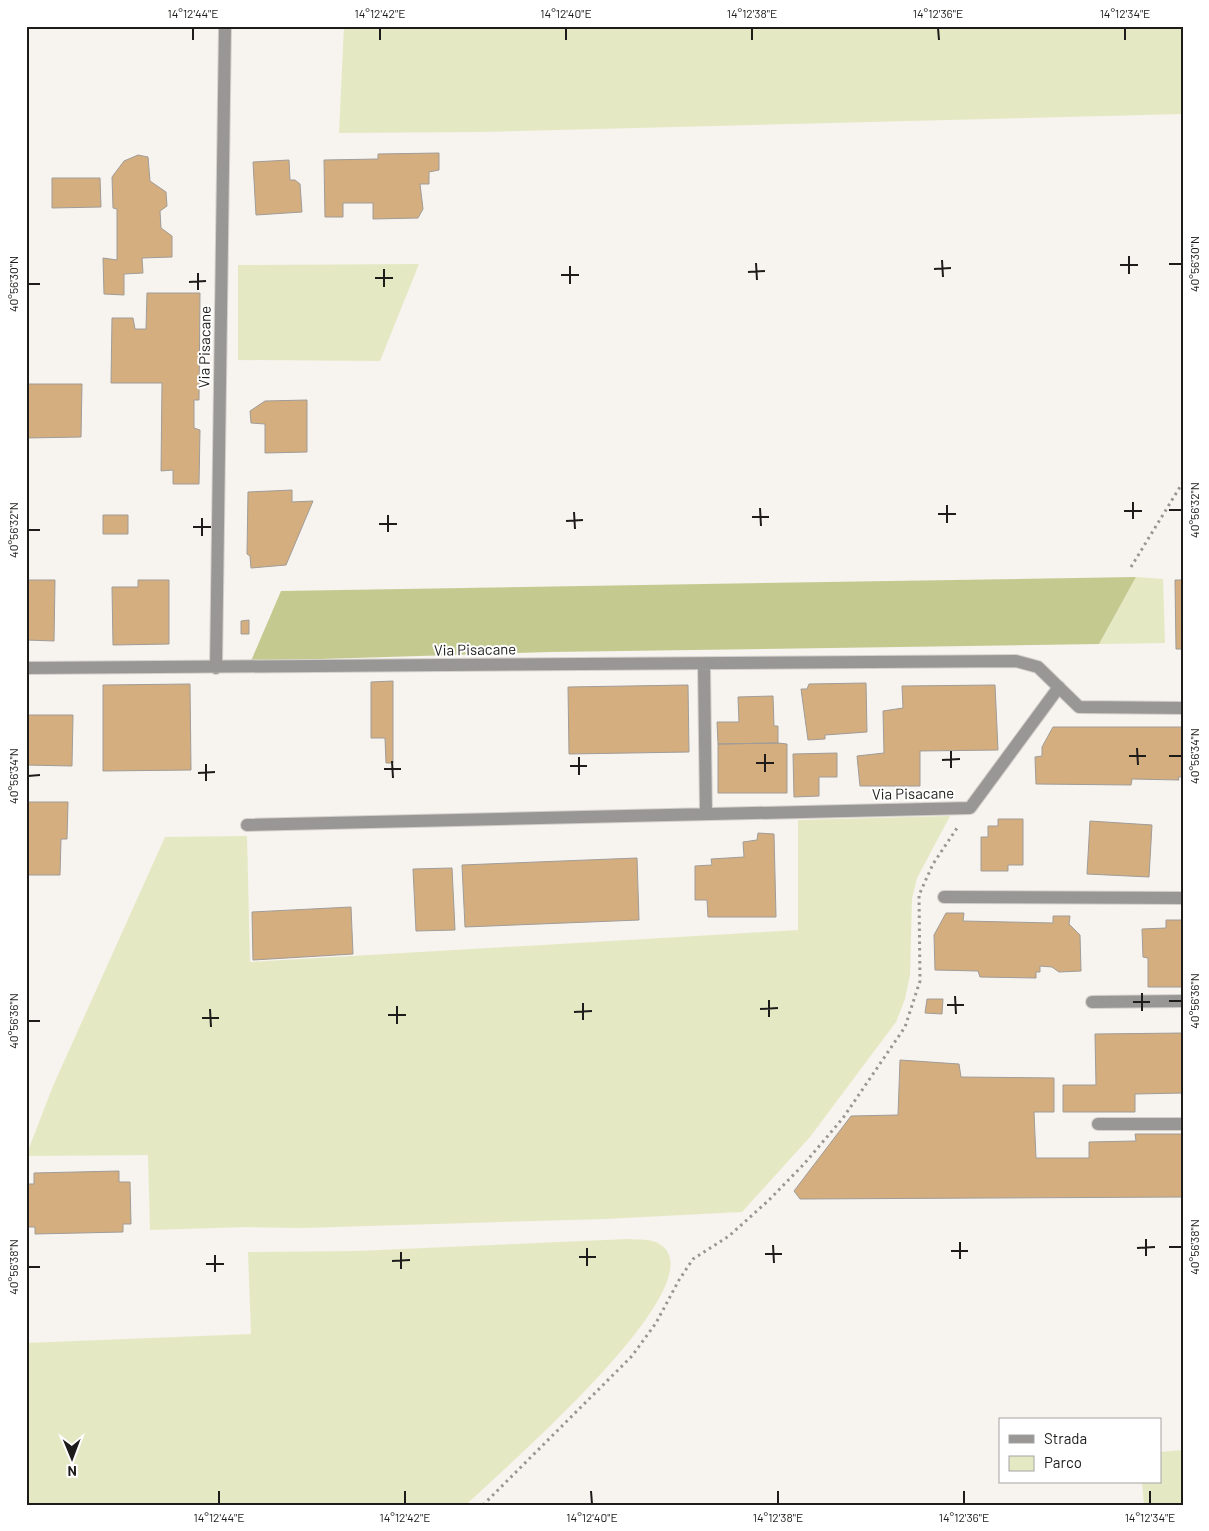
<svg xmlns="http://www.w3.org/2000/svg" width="1209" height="1531" viewBox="0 0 1209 1531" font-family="Barlow,sans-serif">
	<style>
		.green { fill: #e5e9c3 }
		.forest { fill: #c4c98f }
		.building { fill: #d4ae7e; stroke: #a09c98 }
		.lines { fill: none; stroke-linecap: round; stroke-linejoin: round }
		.minor-casing { stroke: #d4d1cc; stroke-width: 14 }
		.path { stroke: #999693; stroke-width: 3; stroke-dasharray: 2.5 4; stroke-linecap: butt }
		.minor { stroke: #999795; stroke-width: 12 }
		.ticks { fill: none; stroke: #1d1c1a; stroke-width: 2 }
		.labels { text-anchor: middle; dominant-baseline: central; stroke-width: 4; stroke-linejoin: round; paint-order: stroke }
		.street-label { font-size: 15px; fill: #1d1c1a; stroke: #fff }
		.neatline { fill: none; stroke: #1d1c1a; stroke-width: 2 }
		.ticks-label { font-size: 12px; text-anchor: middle; fill: #1d1c1a }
	</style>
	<rect width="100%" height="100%" fill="#f7f3ee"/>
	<!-- green -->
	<path class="green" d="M344,26H1183V114L478,132L339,133Z
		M419,264L380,361L238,360V265Z
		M1136,577L1163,579L1165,643L1099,644Z
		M950,816L917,878L912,899L910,975L905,999L896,1022L810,1137L742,1212L604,1219L302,1228L247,1227L150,1230L148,1155L26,1156L53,1086L165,837L247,836L250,962L798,930V820Z
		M628,1239C638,1240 652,1238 661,1245C719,1285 495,1476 466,1505H26V1343L251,1334L248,1252L356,1251Z
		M1183,1450V1505H1144L1142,1482H1160V1452Z"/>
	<!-- forest -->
	<path class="forest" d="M1136,577L1099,644L550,652L251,661L281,591Z"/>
	<!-- building -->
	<path class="building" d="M439,153V170L429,172V184H420L423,209L418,218L373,219V203H343V217H325L324,160L378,159V154Z
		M138,155L148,157L150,181L166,192L167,206L160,211L161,228L172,236V257L142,258L143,273L124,274V295L104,294L103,258L117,260V209L113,208L112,177L124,161Z
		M289,160L290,180H295L300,184L302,212L256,215L253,162Z
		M52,178H100L101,207L52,208Z
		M147,293H200L199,400H194V428L200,430L199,484H173V470L161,471L162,383H111L112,318H133L135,329H146Z
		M26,384H82L81,437L26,438Z
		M307,400V452L265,453V424L251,423L250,411L265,401Z
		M292,490V502L313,501L286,565L251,568L250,556L247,554L248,492Z
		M103,515H128V534H103Z
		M26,580H55L54,641L26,640Z
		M138,580H169V644L113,645L112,587H138Z
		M1175,580H1183V657L1182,649H1176Z
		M249,620V634H241V621Z
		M393,681V763H386L385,738H371V682Z
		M866,683L867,732L825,735V739L808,740L801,689H807L809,684Z
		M190,684L191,770L103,771V685Z
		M688,685L689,752L569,754L568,687Z
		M995,685L998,750L920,751V786H860L857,756L884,753L883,711L903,708L902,686Z
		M773,696L774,726H778V743L718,744L717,722H739L738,697Z
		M26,715H73L72,766L26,765Z
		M1053,727H1183V777H1178L1179,780L1132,779L1131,785L1036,784L1035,757L1042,756V747Z
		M778,743L787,744V793H718V744Z
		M837,753V777H819V796L794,797L793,754Z
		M26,802H68L67,839H61L60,875H26Z
		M998,819H1023V865H1008V871H981V837H988V826H998Z
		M1090,821L1152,825L1149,877L1087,874Z
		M758,833L774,834L776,917H708L707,900H695V866L712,865L711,859L744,857L743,842L757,840Z
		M637,858L639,920L465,927L462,865Z
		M452,868L455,930L416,931L413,869Z
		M351,907L353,954L253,960L252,912Z
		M946,913H964L963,921L1053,923V916H1070L1069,924L1080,935L1081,971L1059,972L1052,967L1040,966V972H1036V978L980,977L978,971L935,970L934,935Z
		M1166,920H1183V987H1148V958L1143,957L1142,929L1166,928Z
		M927,999H943L942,1014L925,1013Z
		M1183,1033V1093L1135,1094V1112H1063V1085H1096L1095,1034Z
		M900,1060L959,1064L961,1077L1054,1078V1112H1034L1036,1158H1089V1142L1136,1141L1135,1134H1183V1197L800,1199L794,1191L851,1116L898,1115Z
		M119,1171V1182H130L131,1224H123V1232L35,1234V1227H26V1184H34V1173Z"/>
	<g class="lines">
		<!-- minor casing -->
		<g class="minor-casing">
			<path id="minor" d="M704,664L706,814
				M26,668L1016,661L1038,667L1079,707L1183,708
				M216,668L225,26
				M247,825L970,808L1059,687
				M944,897L1183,898
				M1092,1002L1183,1001
				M1098,1124H1183"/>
		</g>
		<!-- path -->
		<path class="path" d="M1131,567L1183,482
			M483,1505L632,1356L656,1323L679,1280L693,1259L729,1236L769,1200L804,1164L843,1118L905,1027L920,981L919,895L933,864L957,828"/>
		<!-- minor -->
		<use href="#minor" class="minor"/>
	</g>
	<!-- ticks -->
	<path class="ticks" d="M193,28V40M380,28V40M566,28V40M752,28V40M938,28L939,40M1125,28V40M1129,256V274M942,260L943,277M756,263L757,280M1169,264H1182M1120,265H1138M570,266V284M384,269V287M934,269L951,268M748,272L765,271M198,273V290M561,275H579M375,278H393M189,282L206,281M28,284H40M1133,502V519M947,505V523M760,508L761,526M1169,510H1182M1124,511H1142M574,512L575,529M938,514H956M388,515V532M752,517H769M202,518V536M566,521L583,520M379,524H397M193,527H211M28,530H40M1137,748L1138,765M951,751V768M765,754V772M1129,756H1146M1169,756H1182M579,757V775M942,760L960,759M392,761L393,778M756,763H774M206,764V781M570,766H587M384,769H401M198,773L215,772M28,776L40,775M1142,993V1011M955,996L956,1014M769,1000V1017M1169,1001H1182M1133,1002H1150M583,1003V1020M947,1005H964M397,1006V1024M210,1009L211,1027M760,1009L778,1008M574,1012L592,1011M388,1015H406M202,1018H219M28,1021H40M1146,1239V1256M960,1242V1259M773,1245L774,1263M1169,1247H1182M587,1248V1266M1137,1248L1155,1247M951,1251H968M401,1252V1269M765,1254H782M215,1255V1272M579,1257H596M392,1261L410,1260M206,1264H224M28,1267H40M219,1491V1504M405,1491V1504M591,1491L592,1504M778,1491V1504M964,1491V1504M1150,1491V1504"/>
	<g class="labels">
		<!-- street labels -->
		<g class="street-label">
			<text transform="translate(204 347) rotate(-89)">Via Pisacane</text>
			<text transform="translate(475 649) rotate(-1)">Via Pisacane</text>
			<text transform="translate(913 793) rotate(-1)">Via Pisacane</text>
		</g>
	</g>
	<!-- border -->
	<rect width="1209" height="1531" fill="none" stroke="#ffffff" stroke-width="55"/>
	<!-- legend -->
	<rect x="999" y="1418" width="162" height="65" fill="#ffffff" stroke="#a5a4a3"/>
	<rect x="1009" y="1435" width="25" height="8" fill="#999795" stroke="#a5a4a3"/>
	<text x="1044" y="1444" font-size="15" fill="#1d1c1a">Strada</text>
	<rect x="1009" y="1456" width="25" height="15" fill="#e5e9c3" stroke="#a5a4a3"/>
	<text x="1044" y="1468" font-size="15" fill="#1d1c1a">Parco</text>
	<!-- north arrow -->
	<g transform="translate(72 1458) rotate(179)" stroke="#ffffff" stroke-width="4" paint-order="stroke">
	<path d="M0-4L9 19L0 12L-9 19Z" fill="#1d1c1a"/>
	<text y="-8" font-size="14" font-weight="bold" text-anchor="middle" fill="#1d1c1a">N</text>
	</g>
	<rect x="28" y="28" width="1154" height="1476" class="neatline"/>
	<g class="ticks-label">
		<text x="193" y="18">14°12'44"E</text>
		<text x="380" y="18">14°12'42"E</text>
		<text x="566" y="18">14°12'40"E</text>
		<text x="752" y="18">14°12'38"E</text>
		<text x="938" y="18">14°12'36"E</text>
		<text x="1125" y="18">14°12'34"E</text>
		<text transform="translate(1195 264) rotate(-90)" y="4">40°56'30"N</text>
		<text transform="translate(14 284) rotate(-90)" y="4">40°56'30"N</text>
		<text transform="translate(1195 510) rotate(-90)" y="4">40°56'32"N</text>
		<text transform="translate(14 530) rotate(-90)" y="4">40°56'32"N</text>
		<text transform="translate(1195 756) rotate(-90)" y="4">40°56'34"N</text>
		<text transform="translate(14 776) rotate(-90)" y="4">40°56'34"N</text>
		<text transform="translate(1195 1001) rotate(-90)" y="4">40°56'36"N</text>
		<text transform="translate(14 1021) rotate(-90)" y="4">40°56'36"N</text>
		<text transform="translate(1195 1247) rotate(-90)" y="4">40°56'38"N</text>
		<text transform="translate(14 1267) rotate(-90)" y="4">40°56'38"N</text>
		<text x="219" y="1522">14°12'44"E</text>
		<text x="405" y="1522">14°12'42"E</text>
		<text x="592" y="1522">14°12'40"E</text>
		<text x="778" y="1522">14°12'38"E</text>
		<text x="964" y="1522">14°12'36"E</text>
		<text x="1150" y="1522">14°12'34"E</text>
	</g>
</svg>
